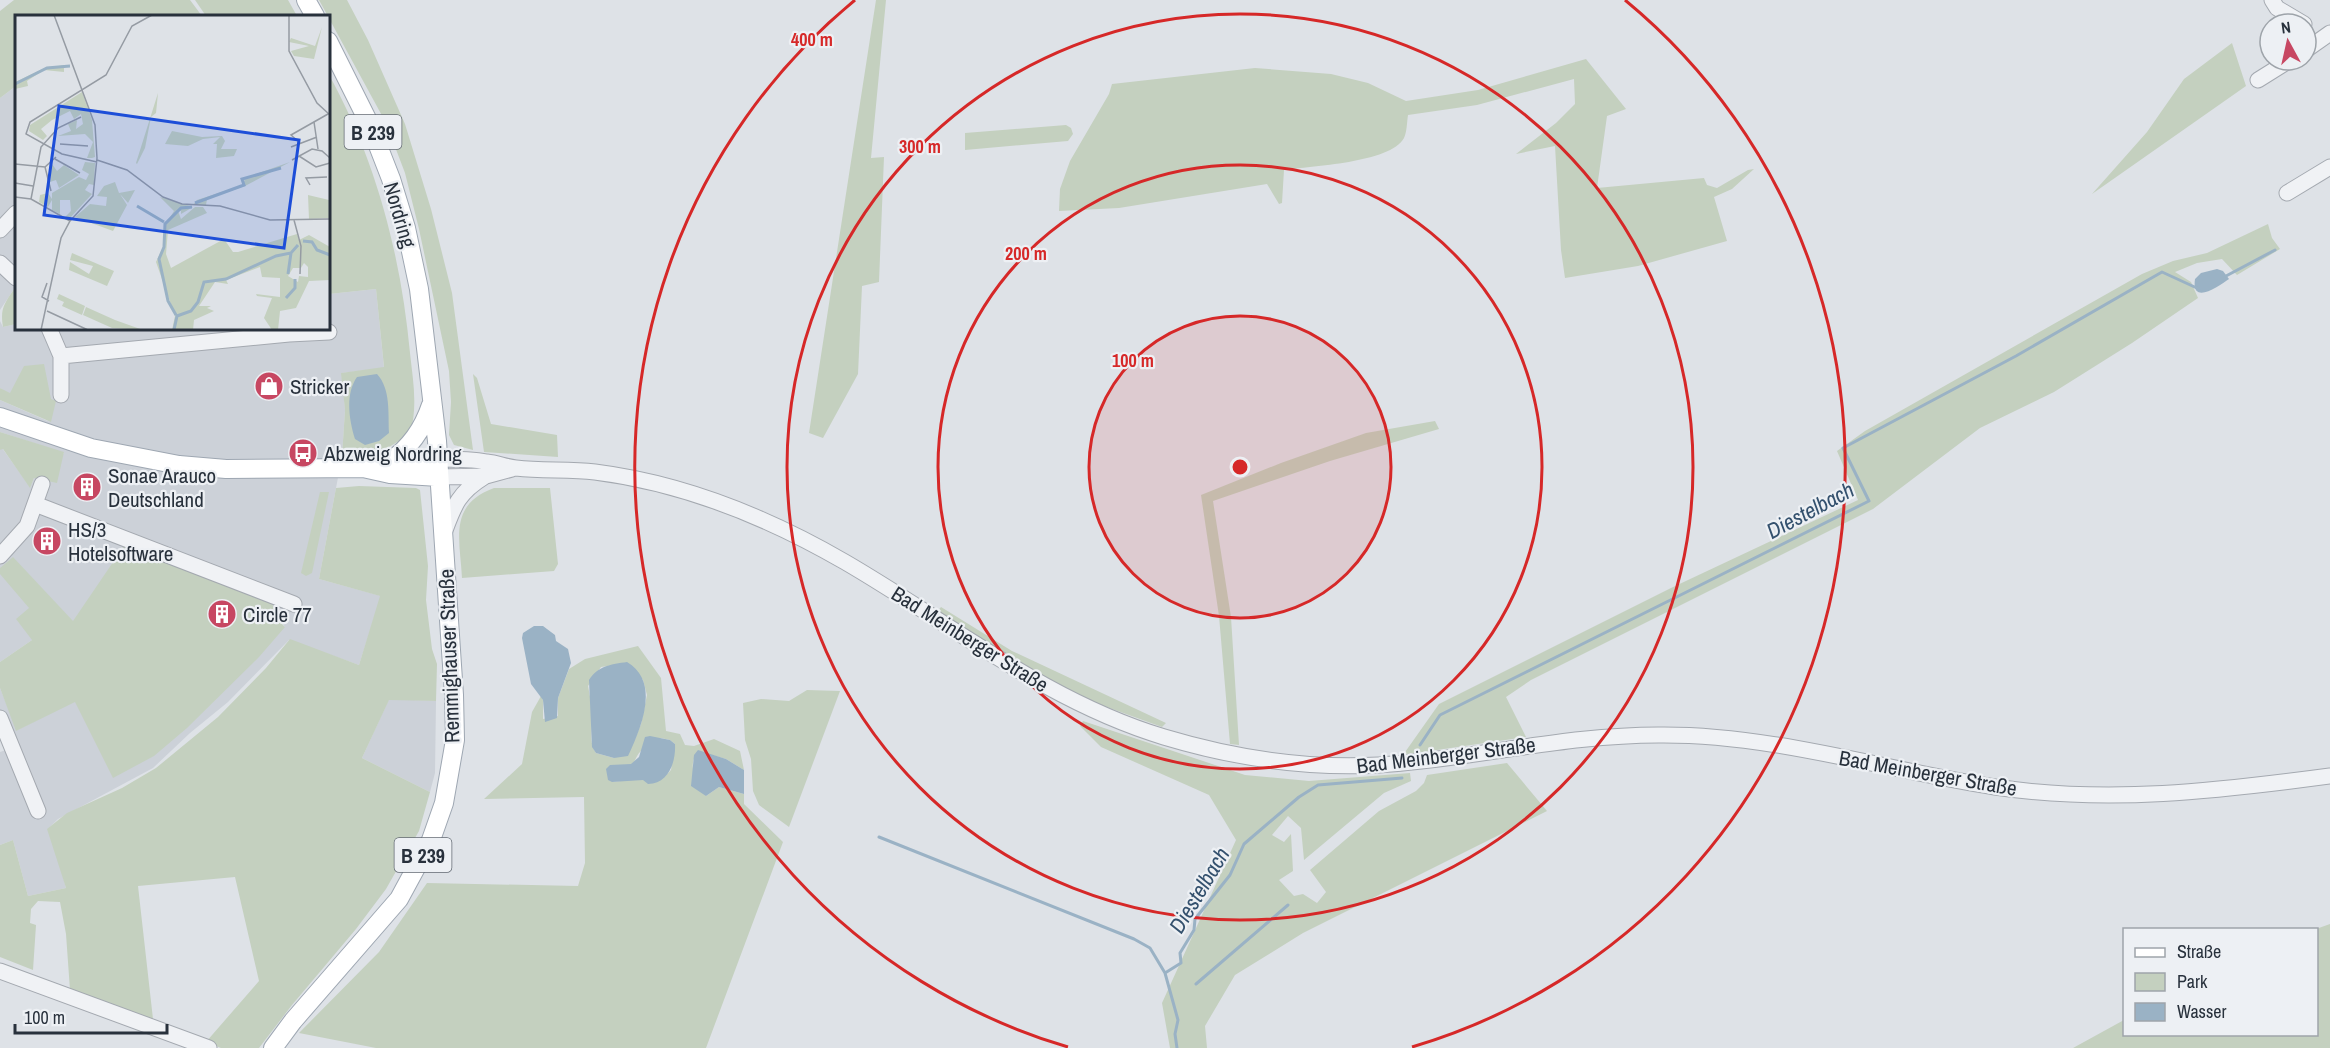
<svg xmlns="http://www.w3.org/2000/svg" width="2330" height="1048" viewBox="0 0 2330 1048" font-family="'Archivo Narrow',sans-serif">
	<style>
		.built { fill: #ccd1d8; fill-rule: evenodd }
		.green { fill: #c4d0bf; fill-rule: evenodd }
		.water { fill: #9ab2c5 }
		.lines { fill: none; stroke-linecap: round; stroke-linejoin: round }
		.stream { stroke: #9ab2c5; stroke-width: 3 }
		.minor-casing { stroke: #a4a9b0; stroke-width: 17 }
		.major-casing { stroke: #9ea7b2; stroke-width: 20 }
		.minor { stroke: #f0f2f5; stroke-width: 15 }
		.major { stroke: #fff; stroke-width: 18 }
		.ring { fill: none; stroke: #d62828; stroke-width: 3 }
		.labels { text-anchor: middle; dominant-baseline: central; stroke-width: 4.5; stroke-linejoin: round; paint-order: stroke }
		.shield { fill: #edf0f4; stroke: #636a73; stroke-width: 1.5 }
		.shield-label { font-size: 20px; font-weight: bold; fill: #28313c }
		.street-label { font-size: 21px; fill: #28313c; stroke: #edf0f4 }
		.poi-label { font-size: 21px; fill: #28313c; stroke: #edf0f4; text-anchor: start }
		.water-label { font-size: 22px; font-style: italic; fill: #34516e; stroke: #edf0f4 }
		.inset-river { fill: none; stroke: #9ab2c5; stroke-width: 3 }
		.inset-road { fill: none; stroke: #959ba3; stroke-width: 1.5 }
		.view { fill: #1d4ed8; fill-opacity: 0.15; stroke: #1d4ed8; stroke-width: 3 }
		.inset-edge { fill: none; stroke: #28313c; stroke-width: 3 }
		.centre { fill: #d62828; stroke: #edf0f4; stroke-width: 3 }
		.ring-label { font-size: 18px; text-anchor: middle; font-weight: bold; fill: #d62828; stroke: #edf0f4; stroke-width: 4.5; stroke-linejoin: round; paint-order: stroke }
	</style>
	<rect width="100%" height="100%" fill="#dee2e7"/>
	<!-- built -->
	<path class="built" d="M16,86V292L14,289L0,310V98Z
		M376,289L384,368L342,373L345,410L342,456L319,579L381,596L359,665L289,640L228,702L190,733L153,768L58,819L50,827L66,888L28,896L13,840L0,845V752L6,750L0,734V688L17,730L75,701L153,756L32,640L0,662V450L2,448L30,487L34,478L64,453L0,432V400L50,422L0,388V321L3,327L16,324V328H328L329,294ZM124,546L276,615L285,627Z
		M389,699L436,701L435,773L430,792L362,758Z"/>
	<!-- green -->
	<path class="green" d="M14,0H190L202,16H16V86L0,98V11Z
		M195,0H288L297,16H206Z
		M319,0H347L368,40L405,124L431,209L452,293L473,450L454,445L449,435L451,402L449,371L419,229L405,173L386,123Z
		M876,0H886L871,158L884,157L879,282L862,286L858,374L823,438L809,433Z
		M2232,43L2246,86L2092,194L2147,132L2184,79Z
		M1586,59L1626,109L1607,116L1597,188L1704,178L1707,185L1717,188L1748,170L1754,169L1732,189L1714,197L1727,241L1638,266L1565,278L1561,250L1555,146L1516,154L1556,123L1575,104L1574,79L1477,105L1408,115C1407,121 1407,132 1404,138C1390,163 1311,166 1284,170L1282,203L1279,204L1267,184L1119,208L1059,211L1060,189L1070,161L1109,94L1112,84L1255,68L1331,74L1368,83L1406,101L1478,90Z
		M328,73C376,159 401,256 410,353C413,381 418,406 410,434L386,449L342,456L345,410L341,373L384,367L376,289L329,294Z
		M1066,125L1071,128L1073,134L1068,141L965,150V133Z
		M2268,224L2272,238L2280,249L2237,275L2222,259L2197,263L2175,272L2191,282L2198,298L2132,343L2054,392L1980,428L1873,509L1531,680L1506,697L1526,737L1403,755L1439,704L1671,588L1858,500L1837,451L1865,431L2142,274L2173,261L2207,253Z
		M14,289L16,292V324L3,327C0,309 4,304 14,289Z
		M44,364L51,399L56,401L51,422L0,400V388L10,393L24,366Z
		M473,374L477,378L491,424L557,435L558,457L484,452Z
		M1435,421L1439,429L1330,461L1213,501L1231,617L1239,745L1230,744L1219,616L1201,495L1281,463L1366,433Z
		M0,432L64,452L57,483L34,478L30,488L3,449L0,450Z
		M359,486L416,488L420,490L428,566L426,600L432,649L437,664L436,701L389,700L362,758L430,792L419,831L386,889L356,929L292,1005L259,1048H221L206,1042L259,981L235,877L138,886L153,1019L70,990L66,934L60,902L38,901L31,909L30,923L36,925L33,970L0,957V845L13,840L28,896L66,888L47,829L67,813L122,788L156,768L218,717L266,668L290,639L359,665L380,596L319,579L336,488Z
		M494,488H550L558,564L554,571L462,578C460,539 448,505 494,488Z
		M320,492H329L312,573L306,576L301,573Z
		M124,546L271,601L279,621L285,627L259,657L187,728L154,756L113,778L75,702L16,731L0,688V662L32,640L16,619L29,608L0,574V568L13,557L73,621Z
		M941,607L1012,651L1166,723L1162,727L1090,701L1025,667L936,613Z
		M638,646L661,678L666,731L680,734L685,745L694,746L714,739L740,751L744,770L726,759L698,751C686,768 697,781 706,796L719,787L744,794V804L783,842L706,1048H376L299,1033L379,952L427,883L578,886L585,863L584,797L484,799L522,764L532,712L541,696L543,700V719L558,716V698L569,669L585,659ZM627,663L643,680L647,695L641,724L635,739L614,758L596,753C589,742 592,733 592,721C593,710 590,697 588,686L601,667ZM661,738L670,740L675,744L671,770L665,776L612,782L615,765C641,768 630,760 643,749C648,745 655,742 661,738Z
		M807,690L840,691L789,827L759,805L753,791L751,759L745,740L743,703L761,699L789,701Z
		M1083,721L1245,775L1309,781L1410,773L1411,781L1384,793L1304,860L1301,828L1288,816L1272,835L1284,842L1291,834L1293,871L1279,880L1294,896L1303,894L1317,903L1326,892L1310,870L1379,811L1416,791L1424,783L1427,775L1507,763L1547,811L1303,933L1235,975L1205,1026L1207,1048H1170L1162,1003L1236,840L1209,795L1101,747L1080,726Z
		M2330,924V1048H2073L2124,1020V1034H2316V929Z"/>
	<!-- water -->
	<path class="water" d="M2217,269L2223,271L2229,279C2219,286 2191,306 2195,279L2201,273Z
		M377,374C391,389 388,414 389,433L379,441L365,445L355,439C349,420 345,394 357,377Z
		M534,626H543L555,635L556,641L568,649L571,663L558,698L557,718L545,722L543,700L531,684L522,638L523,633Z
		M627,662C661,682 641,728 628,756L614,758L596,753L592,747L589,680C598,666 611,664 627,662Z
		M650,736L670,740L675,744C676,763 668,784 648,784L643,780L612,782L608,780L606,769L610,765L631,764L639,757L645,737Z
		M698,750L726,759L744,770V794L719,787L706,796L691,786L694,755Z"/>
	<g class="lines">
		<!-- stream -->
		<path class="stream" d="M2226,276L2275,250
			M1420,745L1440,715L1869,501L1843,448L2016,356L2162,272L2199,289
			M879,837L1134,939L1150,948L1165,973
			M1196,984L1288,905
			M1177,1048L1175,1034L1178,1020L1165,973L1181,963L1180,953L1194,930L1195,919L1230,875L1244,844L1299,797L1318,785L1402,778"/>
		<!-- minor casing -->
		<g class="minor-casing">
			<path id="minor" d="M2272,0L2277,8L2304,24
				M2306,50L2330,33
				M2258,80L2290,60
				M2287,193L2330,167
				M0,230L16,213
				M0,263L16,278
				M49,328L61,356V395
				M61,356L289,334L329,332
				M438,459C454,459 471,459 487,462C497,463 506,467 516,468C542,471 569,469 595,472C682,483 769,518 845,562C950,623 1047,702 1164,737C1234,758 1307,769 1379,765C1474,759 1568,734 1664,735C1776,735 1885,770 1995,787C2108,804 2218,791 2330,776
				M439,477L486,476L512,469
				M35,504L294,604
				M444,533C454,506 458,493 484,477
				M0,556L27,526L42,484
				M0,718L38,811
				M0,971L209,1048"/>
		</g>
		<!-- major casing -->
		<g class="major-casing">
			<path id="major" d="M306,0L315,16
				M0,417L91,448L179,465L226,469L363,468L390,474L439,477
				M388,461L438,459
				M390,461C411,447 423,429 431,405
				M273,1048L293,1021L399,899L431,840L444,803L455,740L454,695L437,441L419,289L406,228L391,179L370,125L328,41"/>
		</g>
		<!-- minor -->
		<use href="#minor" class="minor"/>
		<!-- major -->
		<use href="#major" class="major"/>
	</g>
	<!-- distance rings -->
	<circle cx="1240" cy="467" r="151" fill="#d62828" fill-opacity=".12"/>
	<g class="ring">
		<circle cx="1240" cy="467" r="151"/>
		<circle cx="1240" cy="467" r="302"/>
		<circle cx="1240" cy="467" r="453"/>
		<path d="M1068 1047A605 605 0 0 1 855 0M1625 0A605 605 0 0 1 1412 1047"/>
	</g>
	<!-- icons -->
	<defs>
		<g id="shop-disc" transform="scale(1.5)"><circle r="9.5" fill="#c74762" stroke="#edf0f4"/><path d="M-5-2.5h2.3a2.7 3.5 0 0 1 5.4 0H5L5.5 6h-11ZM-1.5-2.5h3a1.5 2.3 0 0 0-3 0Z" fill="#fff"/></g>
		<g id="bus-disc" transform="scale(1.5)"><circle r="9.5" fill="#c74762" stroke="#edf0f4"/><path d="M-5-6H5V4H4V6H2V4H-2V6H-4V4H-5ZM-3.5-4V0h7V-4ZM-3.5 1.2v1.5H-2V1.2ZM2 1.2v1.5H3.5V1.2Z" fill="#fff"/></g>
		<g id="building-disc" transform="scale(1.5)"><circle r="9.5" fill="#c74762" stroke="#edf0f4"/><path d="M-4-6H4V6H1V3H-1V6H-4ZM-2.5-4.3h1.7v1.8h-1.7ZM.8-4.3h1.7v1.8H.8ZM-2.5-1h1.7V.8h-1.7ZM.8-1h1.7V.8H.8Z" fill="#fff"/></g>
	</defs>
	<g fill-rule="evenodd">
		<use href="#shop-disc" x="269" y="386"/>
		<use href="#bus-disc" x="303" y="453"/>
		<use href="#building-disc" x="87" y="487"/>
		<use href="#building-disc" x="47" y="541"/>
		<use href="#building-disc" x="222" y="614"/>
	</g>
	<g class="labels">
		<!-- shield labels -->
		<g class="shield">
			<rect x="344.5" y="115" width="57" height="34" rx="4.5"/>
			<rect x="394.5" y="838" width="57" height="34" rx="4.5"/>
		</g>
		<g class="shield-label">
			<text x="373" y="132">B 239</text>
			<text x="423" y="855">B 239</text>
		</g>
		<!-- street labels -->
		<g class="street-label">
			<text transform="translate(400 215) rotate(74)">Nordring</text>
			<text transform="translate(970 639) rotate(32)">Bad Meinberger Straße</text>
			<text transform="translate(449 656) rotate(-92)">Remmighauser Straße</text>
			<text transform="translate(1446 755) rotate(-7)">Bad Meinberger Straße</text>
			<text transform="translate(1928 773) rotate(10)">Bad Meinberger Straße</text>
		</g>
		<!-- poi labels -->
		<g class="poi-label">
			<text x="290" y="386">Stricker</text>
			<text x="324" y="453">Abzweig Nordring</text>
			<text x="108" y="475">Sonae Arauco<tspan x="108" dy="24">Deutschland</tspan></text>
			<text x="68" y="529">HS/3<tspan x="68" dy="24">Hotelsoftware</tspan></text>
			<text x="243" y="614">Circle 77</text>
		</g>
		<!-- water labels -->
		<g class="water-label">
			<text transform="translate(1810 510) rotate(-28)">Diestelbach</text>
			<text transform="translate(1199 890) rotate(-59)">Diestelbach</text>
		</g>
	</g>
	<!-- overview -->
	<g transform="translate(15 15)">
		<rect width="315" height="315" fill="#dee2e7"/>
		<path d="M307,12L299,44L279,41L276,36L294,31L274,27L276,23L300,31ZM50,50L55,52H49V57L29,55L12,66L13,71L0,74V67L30,53ZM67,77L77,105L80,142L77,143H72L78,127L70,119L43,121L56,116L53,109L62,105L61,114L68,109L66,99L59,104L55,96L37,105L26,114L32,121L28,125L14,116L15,110ZM143,78L141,98L136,102L130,133L122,149L121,148ZM157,116L187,122L207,121L210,126L206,134H222L219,141L201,143L202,129H198L205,122L188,124L173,131L150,129ZM70,147L80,148L79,170L74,169L70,175L77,179L55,203L50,202L56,196L55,185H45V199L37,195V185L33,192L24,187L25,180L33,178L37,184V178L64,162L71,165L74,159L67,155ZM275,147L230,171L192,184L191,190H178L182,185L228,170L230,163ZM37,149L42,156L49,150L64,160L44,173L41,165L35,167ZM100,167L104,178L120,175L113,188L105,179L112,190L98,216L60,202L75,189L91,191L92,182L82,181L89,171ZM293,180L314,185L315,203L294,204ZM145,182L178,192L166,199V196H163L166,204L180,192H188L192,198L153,215L151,239L156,253L209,224L218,237H223L282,219L284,225L294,220L315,232V265L294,266L281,293L265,296L263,315H257L249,303L257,283L242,281L241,279L265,282V263L247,262L245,252L211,265L213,269L200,267L184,291H196L192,293L199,296L179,305L178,315H157L160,301L141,247L150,228L149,212L159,196ZM289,248L293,252V262L284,261L283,267L273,261L278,253H286ZM57,238L99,256L92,271L54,255L55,247L74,259L78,251L55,245ZM44,279L70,291L67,300L47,291L49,287L42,284ZM71,292L100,305L128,315L97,313L68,300Z" fill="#c4d0bf" fill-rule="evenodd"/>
		<path class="inset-river" d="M0,69L32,53L55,51M180,188L229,170L227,164L266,153M122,191L149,207M288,226L297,227L302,235L315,240M273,259L276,238M271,283L280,273V264M161,300L153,286L144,244L149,232L150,209L166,193L177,192M159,315L162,301L176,296L183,287L189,267L211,264L261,241L276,238L283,230"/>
		<path class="inset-road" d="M274,0V36L302,88L315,100M299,107L303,134M285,128L276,120L313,99M45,129L73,131M276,132L302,122M284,141L301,152L315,148M40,144L65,158M82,145L112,155L148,182L167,189L205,191L255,205L315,204M277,145L297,134L307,136L315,143M82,147L47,139L11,119L15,107L91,60L117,11L137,0M0,149L30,152L41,142M30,152L36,176M0,168L18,171M295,170L291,163L312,162M0,182L16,184L55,206M16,184L26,132L43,113L66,102M279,205L286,231L285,259M32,268L27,282L34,286M32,296L73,315M26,315L46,223L55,206L78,181L82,143L80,110L39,0"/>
		<path class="view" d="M44,91L284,125L269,233L29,200Z"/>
		<rect width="315" height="315" class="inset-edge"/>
	</g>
	<circle cx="1240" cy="467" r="9" class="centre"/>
	<g class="ring-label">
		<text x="812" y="46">400 m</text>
		<text x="920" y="153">300 m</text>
		<text x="1026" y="260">200 m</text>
		<text x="1133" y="367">100 m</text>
	</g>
	<!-- legend -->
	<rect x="2123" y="928" width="195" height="108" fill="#edf0f4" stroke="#9ea4aa" stroke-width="1.5"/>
	<rect x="2135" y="948" width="30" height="9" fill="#ffffff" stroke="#9ea4aa" stroke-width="1.5"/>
	<text x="2177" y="958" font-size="18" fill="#28313c">Straße</text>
	<rect x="2135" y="973" width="30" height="18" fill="#c4d0bf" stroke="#9ea4aa" stroke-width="1.5"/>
	<text x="2177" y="988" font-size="18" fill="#28313c">Park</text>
	<rect x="2135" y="1003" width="30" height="18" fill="#9ab2c5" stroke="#9ea4aa" stroke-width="1.5"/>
	<text x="2177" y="1018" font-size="18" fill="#28313c">Wasser</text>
	<!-- north arrow -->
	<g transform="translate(2288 42) rotate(352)"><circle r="28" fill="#edf0f4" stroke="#9ea4aa" stroke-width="1.5"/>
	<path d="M0-4.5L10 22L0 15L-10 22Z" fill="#c74762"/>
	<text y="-9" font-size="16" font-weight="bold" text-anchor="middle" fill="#28313c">N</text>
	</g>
	<!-- scale -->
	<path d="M15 1024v9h152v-9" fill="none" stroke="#28313c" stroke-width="3"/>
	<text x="24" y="1024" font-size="18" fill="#28313c" stroke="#edf0f4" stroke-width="4.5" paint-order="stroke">100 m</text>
</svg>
